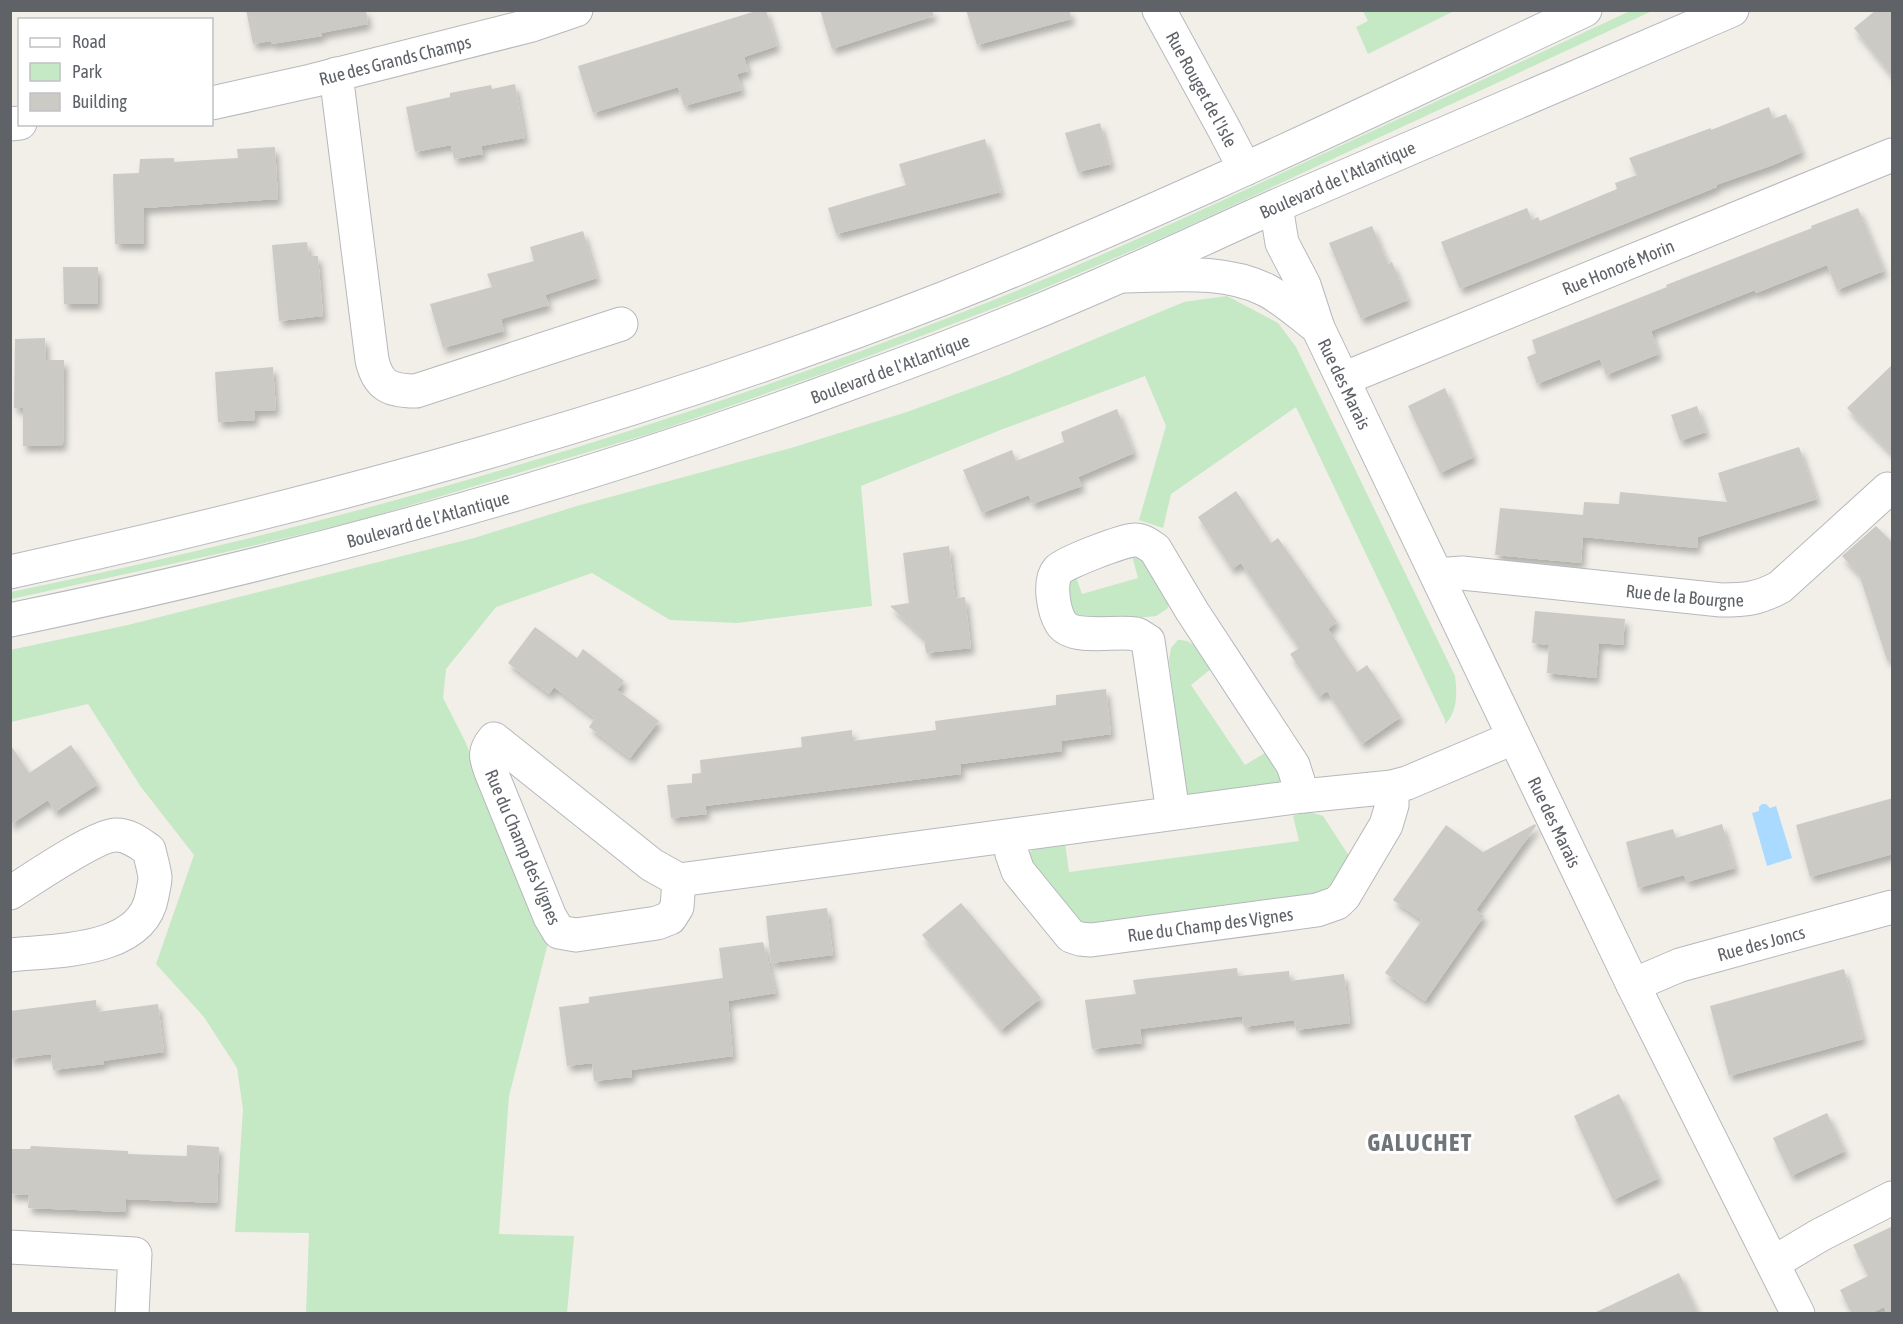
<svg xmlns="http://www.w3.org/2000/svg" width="1903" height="1324" viewBox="0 0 1903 1324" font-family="'Asap Condensed',sans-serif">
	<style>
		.green { fill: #c5e8c5 }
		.water { fill: #aadaff }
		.building { fill: #cccac5; filter: url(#shadow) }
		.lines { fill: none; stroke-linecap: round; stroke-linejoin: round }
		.street-casing { stroke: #b5b8bc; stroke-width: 35 }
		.secondary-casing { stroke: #b6babf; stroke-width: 35 }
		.street { stroke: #fff; stroke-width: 33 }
		.secondary { stroke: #fff; stroke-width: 33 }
		.labels { text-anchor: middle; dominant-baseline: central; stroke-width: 6; stroke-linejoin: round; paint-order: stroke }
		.street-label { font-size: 18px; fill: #5f6368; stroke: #fff }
		.district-label { font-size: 24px; font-weight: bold; letter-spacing: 1.5px; fill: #70757a; stroke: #fff }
	</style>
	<defs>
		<filter id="shadow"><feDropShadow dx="3.5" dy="6" stdDeviation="3" flood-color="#0004"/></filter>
	</defs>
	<rect width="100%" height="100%" fill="#f1efe8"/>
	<!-- green -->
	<path class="green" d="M1363,11H1454L1368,54L1356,27L1368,21Z
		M1630,11H1652L1171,234L1026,296L822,374L652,433L361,520L222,553L11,599V592C333,526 652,434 958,314C1080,267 1198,212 1316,157C1421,109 1525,60 1630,11Z
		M1227,296L1278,323L1296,347L1455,676C1457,692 1458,712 1445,724V720L1296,407L1171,494L1163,528L1139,520L1166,426L1145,376L1003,429L861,486L872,606L737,623L670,620L592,573L496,607L446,669L443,698L465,741L548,943L509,1096L499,1234L574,1236L567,1313L306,1314L309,1233L235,1232L243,1109L237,1068L204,1017L156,964L194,855L141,787L88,704L11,722L10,650L128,625L474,538L577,506L791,448L907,412L1008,375L1184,302Z
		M1140,550L1171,601L1167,609L1156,616L1078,624L1070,620L1066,582L1075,574L1082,594L1138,578L1131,552Z
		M1178,640C1196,639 1201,655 1211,669L1191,685L1245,765L1265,753L1280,776L1281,787L1190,795L1185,790L1169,660L1171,648Z
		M1301,813H1313L1323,816L1353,862L1331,898L1080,925L1032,867L1030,852L1036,848L1065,843L1069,872L1299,841L1293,816Z"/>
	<!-- water -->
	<path class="water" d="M1762,804H1766L1770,808L1776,806L1792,858L1767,866L1752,813L1759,811V807Z"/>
	<!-- building -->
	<path class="building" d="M246,10H366L368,24L321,33L322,36L272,44L271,41L253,44Z
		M759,10H766L777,46L744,57L748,71L737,74L742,90L684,106L678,87L593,113L578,66Z
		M820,10H933V16L832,49Z
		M966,10H1070L1071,19L977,45Z
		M1876,10H1893V77L1854,28Z
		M515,84L525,138L481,146L483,154L454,159L451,145L415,152L406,107L450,97V93L491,85L492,89Z
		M1769,107L1773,119L1786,114L1802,152L1773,165L1716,185L1717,187L1460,289L1441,242L1527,208L1532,220L1538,217L1540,221L1617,189L1615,183L1637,175L1629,158L1711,128V130Z
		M1100,123L1111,164L1078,172L1065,133Z
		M985,139L1001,192L836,234L828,208L906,185L899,164Z
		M275,147L278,199L144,208V244H115L113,174L139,173L140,159L174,158V162L238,158L237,149Z
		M1858,208L1884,271L1837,290L1827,265L1756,293L1755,290L1651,331L1659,354L1606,375L1600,359L1537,384L1527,357L1536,353L1532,340L1667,287L1666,285L1812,228L1811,226Z
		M1372,226L1388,264L1392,262L1408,300L1361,319L1329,243Z
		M583,231L597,278L545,295L549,305L501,319L504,331L443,348L430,304L492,287L487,274L534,261L530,247Z
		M307,242L309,256H318L323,316L279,321L272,245Z
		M63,267H98V304H64Z
		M45,338L46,360H64L63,445L23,446V408H14L15,339Z
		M1893,364V455L1847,408Z
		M273,367L276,410L254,411L255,420L218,422L215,372Z
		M1445,388L1474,457L1440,473L1408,406Z
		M1697,406L1706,432L1680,441L1671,415Z
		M1117,409L1134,453L1078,477L1082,486L1032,504L1029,495L982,513L963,470L1012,450L1016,461L1064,442L1061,432Z
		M1799,447L1817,499L1698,537L1697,548L1583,537L1581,563L1495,555L1500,508L1583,515L1584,502L1619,504L1620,492L1727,502L1718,473Z
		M1236,491L1271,543L1278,538L1337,622L1328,629L1357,672L1367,665L1401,717L1362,744L1327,691L1319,697L1290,654L1299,648L1241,563L1232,569L1198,517Z
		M1876,526L1893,543V660H1887L1859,574L1842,556Z
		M949,546L955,598L965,597L971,648L926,653L924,638L890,606L909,603L903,553Z
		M1535,611L1625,619L1623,645L1599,643L1596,678L1547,673L1549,645L1532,643Z
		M535,627L577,658L583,649L624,681L617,690L659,721L630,758L589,727L595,718L554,687L549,694L508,663Z
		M1106,689L1111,734L1061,741L1062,751L960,764L961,774L705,806L707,814L671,818L667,785L692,783V774L701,773L700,760L802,747L801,737L852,730V741L936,730L935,721L1056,705V695Z
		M10,744L29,773L71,745L98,784L55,812L48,800L10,825Z
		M1893,798V854L1810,877L1796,825Z
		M1535,824L1536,826L1476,910L1484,916L1425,1001L1385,973L1422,920L1393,900L1446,825L1483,852Z
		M1722,824L1735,868L1687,882L1684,875L1638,888L1626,842L1673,829L1676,838Z
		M961,903L1041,998L1001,1030L922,935Z
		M827,908L833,955L771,963L766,916Z
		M763,942L776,993L728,1001L733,1056L631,1070L632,1077L594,1081L592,1063L567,1066L559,1007L589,1003V997L723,978L719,948Z
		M1237,968L1238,976L1289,971L1290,981L1344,974L1350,1023L1296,1030L1294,1020L1244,1027L1242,1016L1140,1029L1142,1043L1092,1049L1085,1000L1136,994L1133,980Z
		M1844,969L1863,1039L1729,1076L1710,1006Z
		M96,1000L97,1012L158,1004L164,1052L103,1061L104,1064L53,1070L51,1054L10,1059V1011Z
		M1619,1094L1659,1178L1613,1200L1574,1116Z
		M1827,1113L1845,1151L1791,1176L1773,1138Z
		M187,1145L219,1147L217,1203L126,1199L125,1212L28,1208L29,1195L10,1194L12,1149H30L31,1146L128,1151V1154L187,1156Z
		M1893,1226V1314H1887L1884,1307L1870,1314H1852L1840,1290L1868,1276L1853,1245Z
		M1679,1273L1698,1314H1592Z"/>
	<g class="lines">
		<!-- street casing -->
		<g class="street-casing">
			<g id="street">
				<path d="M336,74L372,360C378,386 390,391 416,391L621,324"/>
				<path id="s1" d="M212,103L311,81L532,25L576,10"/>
				<path d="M10,124L20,123"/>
				<path id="s2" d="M1276,206L1282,243L1304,285L1318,328L1633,985L1798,1314"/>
				<path d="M1121,276C1169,276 1222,268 1266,290C1285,300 1301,315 1318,328"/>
				<path id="s3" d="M1343,379L1892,155"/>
				<path id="s4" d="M1437,575L1462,573L1721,600C1745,600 1758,599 1780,587L1888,489L1892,490"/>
				<path d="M1173,813L1148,641C1144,639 1140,635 1136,634C1117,630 1073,641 1061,623C1054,612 1048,581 1058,570C1066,562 1124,540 1135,540C1143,540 1149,545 1155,549L1192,611L1293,765L1303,796"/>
				<path id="s5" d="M1009,836L1012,854L1018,871L1071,936L1080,939L1091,940L1317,910L1337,903L1344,896L1386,825L1392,805V787"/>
				<path d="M679,880L677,907L670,918L657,923L576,935L559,932L550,917L491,772C486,758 483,752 494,739L652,865L679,880L1303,796L1392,787L1407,783L1513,738"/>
				<path d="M10,893C31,880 96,835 116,835C129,835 139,843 149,850C151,859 154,869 155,877C155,883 153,890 152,896C142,953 55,950 10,955"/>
				<path id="s6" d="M1633,985L1680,965L1892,907"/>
				<path d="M10,1247L135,1254L132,1314"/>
				<path d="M1773,1263L1820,1235L1892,1198"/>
			</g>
		</g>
		<!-- secondary casing -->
		<g class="secondary-casing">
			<g id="secondary">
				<path id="s7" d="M1159,10L1223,127L1245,169"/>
				<path d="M10,572C329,502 644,416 947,297C1164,211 1374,109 1585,10"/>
				<path id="s8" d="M10,620C296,561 578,484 851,383C943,350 1035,314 1125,274C1181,250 1236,223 1292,199C1438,135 1585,73 1732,10"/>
			</g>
		</g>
		<!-- street -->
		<use href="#street" class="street"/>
		<!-- secondary -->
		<use href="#secondary" class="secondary"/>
	</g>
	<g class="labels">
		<!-- street labels -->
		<g class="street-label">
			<text stroke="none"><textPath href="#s1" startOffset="188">Rue des Grands Champs</textPath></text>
			<text stroke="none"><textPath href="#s7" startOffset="90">Rue Rouget de l'Isle</textPath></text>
			<text stroke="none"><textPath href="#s8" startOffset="1402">Boulevard de l'Atlantique</textPath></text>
			<text stroke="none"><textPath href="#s3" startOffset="297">Rue Honoré Morin</textPath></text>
			<text stroke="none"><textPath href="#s8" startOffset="916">Boulevard de l'Atlantique</textPath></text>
			<text stroke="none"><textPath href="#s2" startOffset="192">Rue des Marais</textPath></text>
			<text stroke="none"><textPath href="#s8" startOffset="430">Boulevard de l'Atlantique</textPath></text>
			<text stroke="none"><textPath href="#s4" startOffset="249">Rue de la Bourgne</textPath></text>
			<text stroke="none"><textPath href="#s2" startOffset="678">Rue des Marais</textPath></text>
			<text transform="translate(523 847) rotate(67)">Rue du Champ des Vignes</text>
			<text stroke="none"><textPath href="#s5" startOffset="261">Rue du Champ des Vignes</textPath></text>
			<text stroke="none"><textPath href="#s6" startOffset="135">Rue des Joncs</textPath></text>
		</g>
		<!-- district labels -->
		<g class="district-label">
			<text x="1420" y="1142">GALUCHET</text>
		</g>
	</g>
	<!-- border -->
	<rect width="1903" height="1324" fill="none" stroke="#5f6368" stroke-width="24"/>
	<!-- legend -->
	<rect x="18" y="18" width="195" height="108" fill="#ffffff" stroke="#bfc1c3" stroke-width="1.5"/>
	<rect x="30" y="38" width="30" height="9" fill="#ffffff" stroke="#bfc1c3" stroke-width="1.5"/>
	<text x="72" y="48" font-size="18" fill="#5f6368">Road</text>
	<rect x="30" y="63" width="30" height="18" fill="#c5e8c5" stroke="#bfc1c3" stroke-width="1.5"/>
	<text x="72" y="78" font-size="18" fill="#5f6368">Park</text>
	<rect x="30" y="93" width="30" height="18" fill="#cccac5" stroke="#bfc1c3" stroke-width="1.5"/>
	<text x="72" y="108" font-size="18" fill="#5f6368">Building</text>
</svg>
